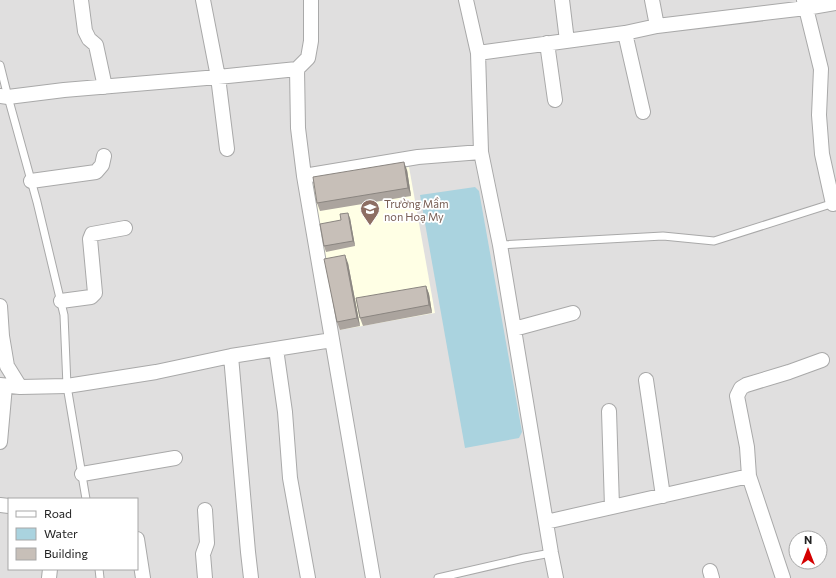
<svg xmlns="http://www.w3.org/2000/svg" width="836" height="578" viewBox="0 0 836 578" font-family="Commissioner,sans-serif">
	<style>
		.residential { fill: #e0dfdf; fill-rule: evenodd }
		.education { fill: #ffffe5 }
		.water { fill: #aad3df }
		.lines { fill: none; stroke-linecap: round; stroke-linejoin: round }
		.service-casing { stroke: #a9a9a9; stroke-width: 9 }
		.minor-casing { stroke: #a9a9a9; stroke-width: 16 }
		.service { stroke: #fff; stroke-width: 7 }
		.minor { stroke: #fff; stroke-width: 14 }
		.wall { fill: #aba49e }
		.shaded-wall { fill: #8b8681 }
		.building { fill: #c7bfb8; stroke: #8b8681 }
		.labels { text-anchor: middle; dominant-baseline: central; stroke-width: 3.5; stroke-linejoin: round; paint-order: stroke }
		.education-label { font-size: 11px; fill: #785e54; stroke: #fff; text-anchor: start }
	</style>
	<rect width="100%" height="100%" fill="#f2efe9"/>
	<!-- residential -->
	<path class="residential" d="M0,0H836V578H0ZM9,499H137V569H9ZM796,538H820V562H796Z"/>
	<!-- education -->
	<path class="education" d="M409,167L435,313L340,330L327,267L313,184Z"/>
	<!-- water -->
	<path class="water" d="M475,187L479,191L522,432L519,438L465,448L420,195Z"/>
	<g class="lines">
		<!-- service casing -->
		<g class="service-casing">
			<path id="service" d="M0,65L8,97L37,202L64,315L67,386L86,499
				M500,245L663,236L714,241L834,203
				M99,569L100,578
				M438,578L524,558L551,553"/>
		</g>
		<!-- minor casing -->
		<g class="minor-casing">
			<path id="minor" d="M81,0L85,31L89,39L96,45L105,87
				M203,0L218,77L227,149
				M466,0L478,53L481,152L500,245L551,553L556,578
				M562,0L567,41
				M652,0L657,26
				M804,0L821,69L819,115L822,154L833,204
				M625,33L643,112
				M547,43L555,100
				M478,53L625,33L657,26L806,8L836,3
				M297,69L298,128L304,176L373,578
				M0,96L8,97L64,90L218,77L297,69L308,58L311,41V0
				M304,176L418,157L481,152
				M31,181L96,172L102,165L104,156
				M61,301L91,297L95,293L90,239L92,234L125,228
				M0,306L2,336L7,366L20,387
				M514,329L573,313
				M276,349L285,412L290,478L308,578
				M231,356L248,552L251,578
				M646,380L663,496
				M0,385L20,387L67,386L156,372L231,356L332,340
				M609,411L612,507
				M0,442L5,386
				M82,474L175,458
				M0,505L9,506
				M546,522L749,476
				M137,539L143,578
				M710,571L712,578
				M49,578L50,569
				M205,578L203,554L207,543L205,510
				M783,578L749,476L747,447L737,396L741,388L746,385L789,372L822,360"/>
		</g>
		<!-- service -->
		<use href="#service" class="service"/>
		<!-- minor -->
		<use href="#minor" class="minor"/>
	</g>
	<!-- wall -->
	<path class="wall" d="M407,170L411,196L320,211L317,203Z
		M350,218L355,246L326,252L324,246L341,220Z
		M348,263L360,326L340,330L337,322Z
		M426,286L429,294L432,313L363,326L360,318Z"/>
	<!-- shaded-wall -->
	<path class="shaded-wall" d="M404,162L407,170L411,196L408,188Z
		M348,213L350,218L355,246L353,241Z
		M345,255L348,263L360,326L357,318Z
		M426,286L429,294L432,313L429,305Z"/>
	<!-- building -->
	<path class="building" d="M404,162L408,188L317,203L313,177Z
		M348,213L353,241L324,246L320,224L341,220L340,214Z
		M345,255L357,318L337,322L324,259Z
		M426,286L429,305L360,318L356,298Z"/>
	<!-- icons -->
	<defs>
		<g id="school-pin" transform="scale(1)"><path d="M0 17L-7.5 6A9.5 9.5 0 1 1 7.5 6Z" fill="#8d6e63" stroke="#fff"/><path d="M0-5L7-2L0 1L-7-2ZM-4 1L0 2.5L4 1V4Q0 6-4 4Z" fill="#fff"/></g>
	</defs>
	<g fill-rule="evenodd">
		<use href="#school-pin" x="370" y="209"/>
	</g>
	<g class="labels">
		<!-- education labels -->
		<g class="education-label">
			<text x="384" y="203">Trường Mầm<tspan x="384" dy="13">non Hoạ My</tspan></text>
		</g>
	</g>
	<!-- legend -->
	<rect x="8" y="498" width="130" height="72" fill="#ffffff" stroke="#a7a7a7"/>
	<rect x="16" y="511" width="20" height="6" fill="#ffffff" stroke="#a7a7a7"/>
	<text x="44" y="518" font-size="12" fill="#222222">Road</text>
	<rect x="16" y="528" width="20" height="12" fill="#aad3df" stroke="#a7a7a7"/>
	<text x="44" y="538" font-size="12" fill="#222222">Water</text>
	<rect x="16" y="548" width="20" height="12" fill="#c7bfb8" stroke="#a7a7a7"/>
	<text x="44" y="558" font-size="12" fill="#222222">Building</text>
	<!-- north arrow -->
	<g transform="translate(808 550)"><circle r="19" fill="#ffffff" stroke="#a7a7a7"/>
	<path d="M0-3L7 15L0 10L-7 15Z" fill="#d40000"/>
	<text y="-6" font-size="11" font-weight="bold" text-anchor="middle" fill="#222222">N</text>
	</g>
</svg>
